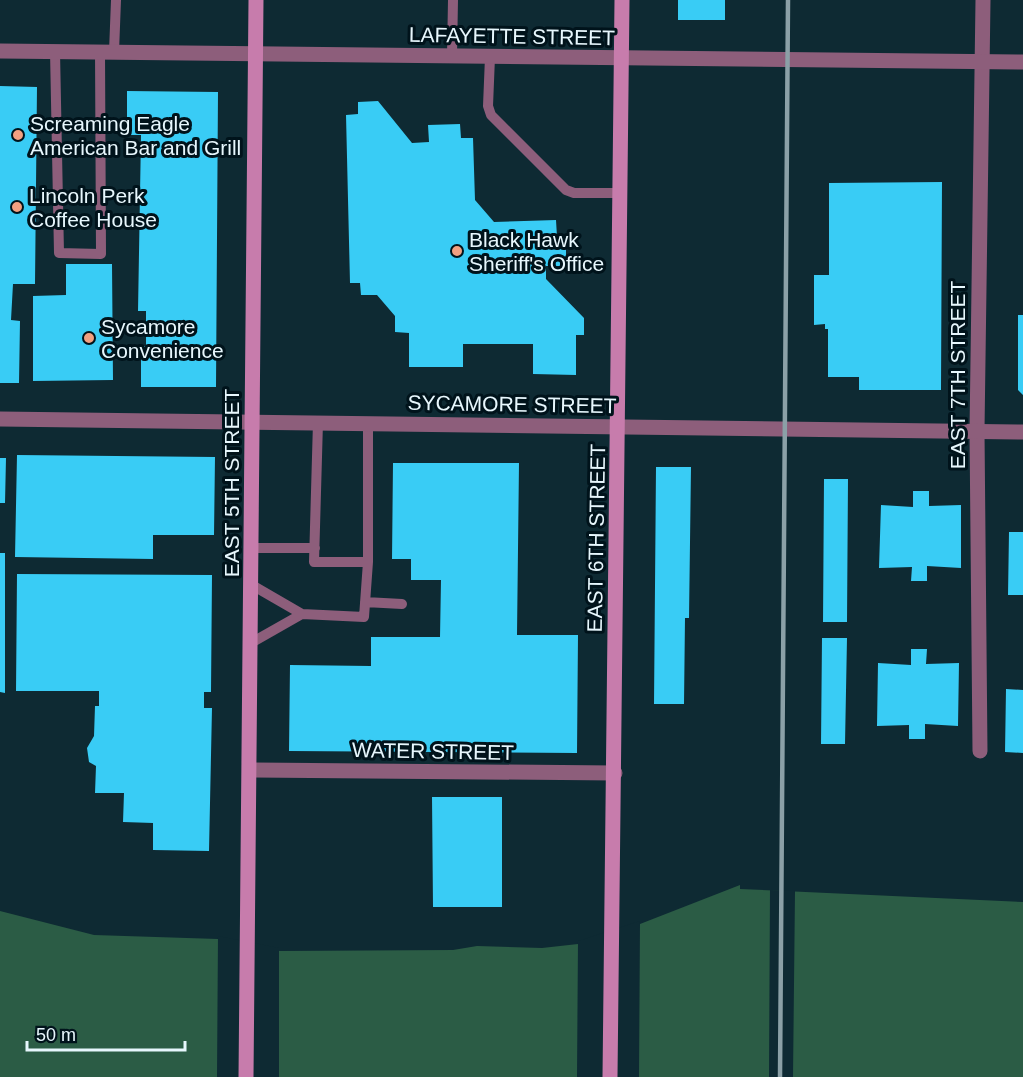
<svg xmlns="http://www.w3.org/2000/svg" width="1023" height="1077" viewBox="0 0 1023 1077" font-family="Arial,sans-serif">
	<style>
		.water { fill: #2b5c45 }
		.pier { fill: #0e2a33 }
		.building { fill: #39ccf5 }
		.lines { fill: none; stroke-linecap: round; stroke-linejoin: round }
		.service { stroke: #8d5e7b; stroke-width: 10 }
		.minor { stroke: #8d5e7b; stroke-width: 15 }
		.tertiary { stroke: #8d5e7b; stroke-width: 15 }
		.secondary { stroke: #c77cac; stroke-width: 15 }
		.rail { stroke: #8ba0a7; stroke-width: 4.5 }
		.poi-dot { fill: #f2a081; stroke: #00131b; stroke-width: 2 }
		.labels { text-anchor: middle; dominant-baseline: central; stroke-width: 6; stroke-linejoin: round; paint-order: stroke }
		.street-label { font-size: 21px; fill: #e7f7fd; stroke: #00131b }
		.poi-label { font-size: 21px; fill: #e7f7fd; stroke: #00131b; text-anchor: start }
	</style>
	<rect width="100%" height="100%" fill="#0e2a33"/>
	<!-- water -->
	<path class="water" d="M740,885V889L1023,902V1077H0V911L94,935L218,939L280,951L453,950L477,946L542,948L578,944L640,924Z"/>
	<!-- pier -->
	<path class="pier" d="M770,890L795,891L793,1077H769Z
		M640,921L639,1077H577L578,941Z
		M218,936L279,948V1077H217Z"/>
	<!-- building -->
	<path class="building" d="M678,0H725V20H678Z
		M0,86L37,87L35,284H13L11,320L20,321L19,383H0Z
		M127,91L218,92L216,387H141V346H146V311H138L141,135H127Z
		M378,101L412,143L429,142L428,125L460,124L461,138H473L475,200L494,222L556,220L557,237L566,236V266H546V279L584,318V335H576V375L533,374V344H463V367H409V333L395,332V316L377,295H361L360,283H350L346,115L358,114V102Z
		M942,182L941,390H859V377H828V329H825V324L814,325V275H829V183Z
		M66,264H112L113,380L33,381V296L66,295Z
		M1018,315H1023V395L1018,390Z
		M17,455L215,457L214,535H153V559L15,557Z
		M0,458H6L5,503H0Z
		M393,463H519L517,635H578L577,753L289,751L290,665L371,666V637H440L441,580H411V559H392Z
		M656,467H691L689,618H685L684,704H654Z
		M824,479H848L847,622H823Z
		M913,491H929V506L961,505V568L927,566V581H911L912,567L879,568L881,505L913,507Z
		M1009,532H1023V595H1008Z
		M0,553H5V693L0,692Z
		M17,574L212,575L211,692H204V708H212L209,851L153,850V823L123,822L124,793H95L96,766L89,762L87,748L94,736L95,706H99V691H16Z
		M822,638H847L845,744H821Z
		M911,649H927L926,664L959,663L958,726L925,724V739H909V725L877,726L878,663L911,665Z
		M1006,689L1023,690V753L1005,752Z
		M432,797H502V907H433Z"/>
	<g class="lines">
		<!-- service -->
		<path class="service" d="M55,51L59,253L101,254L100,52
			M114,52L116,0
			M452,56L453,0
			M490,57L488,106L491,115L566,190L574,193H620
			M318,422L314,562H368V423
			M252,548H315
			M365,602L402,604
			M302,614L364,617L368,562
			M251,643L302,614L252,585"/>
		<!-- minor -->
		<path class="minor" d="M980,751L977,431L983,0
			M250,770L615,773"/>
		<!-- tertiary -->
		<path class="tertiary" d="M0,51L1023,62
			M0,419L1023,432"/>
		<!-- secondary -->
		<path class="secondary" d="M246,1077L256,0
			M610,1077L622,0"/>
		<!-- rail -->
		<path class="rail" d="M780,1077L788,0"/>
	</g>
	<!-- markers -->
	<g class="poi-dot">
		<circle cx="18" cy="135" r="6"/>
		<circle cx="17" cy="207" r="6"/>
		<circle cx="457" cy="251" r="6"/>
		<circle cx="89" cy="338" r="6"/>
	</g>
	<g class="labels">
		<!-- street labels -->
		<g class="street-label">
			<text transform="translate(512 36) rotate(1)">LAFAYETTE STREET</text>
			<text transform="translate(957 375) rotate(-90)">EAST 7TH STREET</text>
			<text transform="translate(512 404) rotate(1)">SYCAMORE STREET</text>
			<text transform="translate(231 483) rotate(-90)">EAST 5TH STREET</text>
			<text transform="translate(596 538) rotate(-89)">EAST 6TH STREET</text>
			<text transform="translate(433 751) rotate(1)">WATER STREET</text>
		</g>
		<!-- poi labels -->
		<g class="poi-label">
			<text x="30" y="123">Screaming Eagle<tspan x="30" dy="24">American Bar and Grill</tspan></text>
			<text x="29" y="195">Lincoln Perk<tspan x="29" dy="24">Coffee House</tspan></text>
			<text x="469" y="239">Black Hawk<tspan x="469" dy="24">Sheriff's Office</tspan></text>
			<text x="101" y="326">Sycamore<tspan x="101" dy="24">Convenience</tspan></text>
		</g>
	</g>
	<!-- scale -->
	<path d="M27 1041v9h158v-9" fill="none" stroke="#e7f7fd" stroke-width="3"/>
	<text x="36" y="1041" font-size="18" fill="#e7f7fd" stroke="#00131b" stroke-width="4.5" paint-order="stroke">50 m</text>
</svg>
